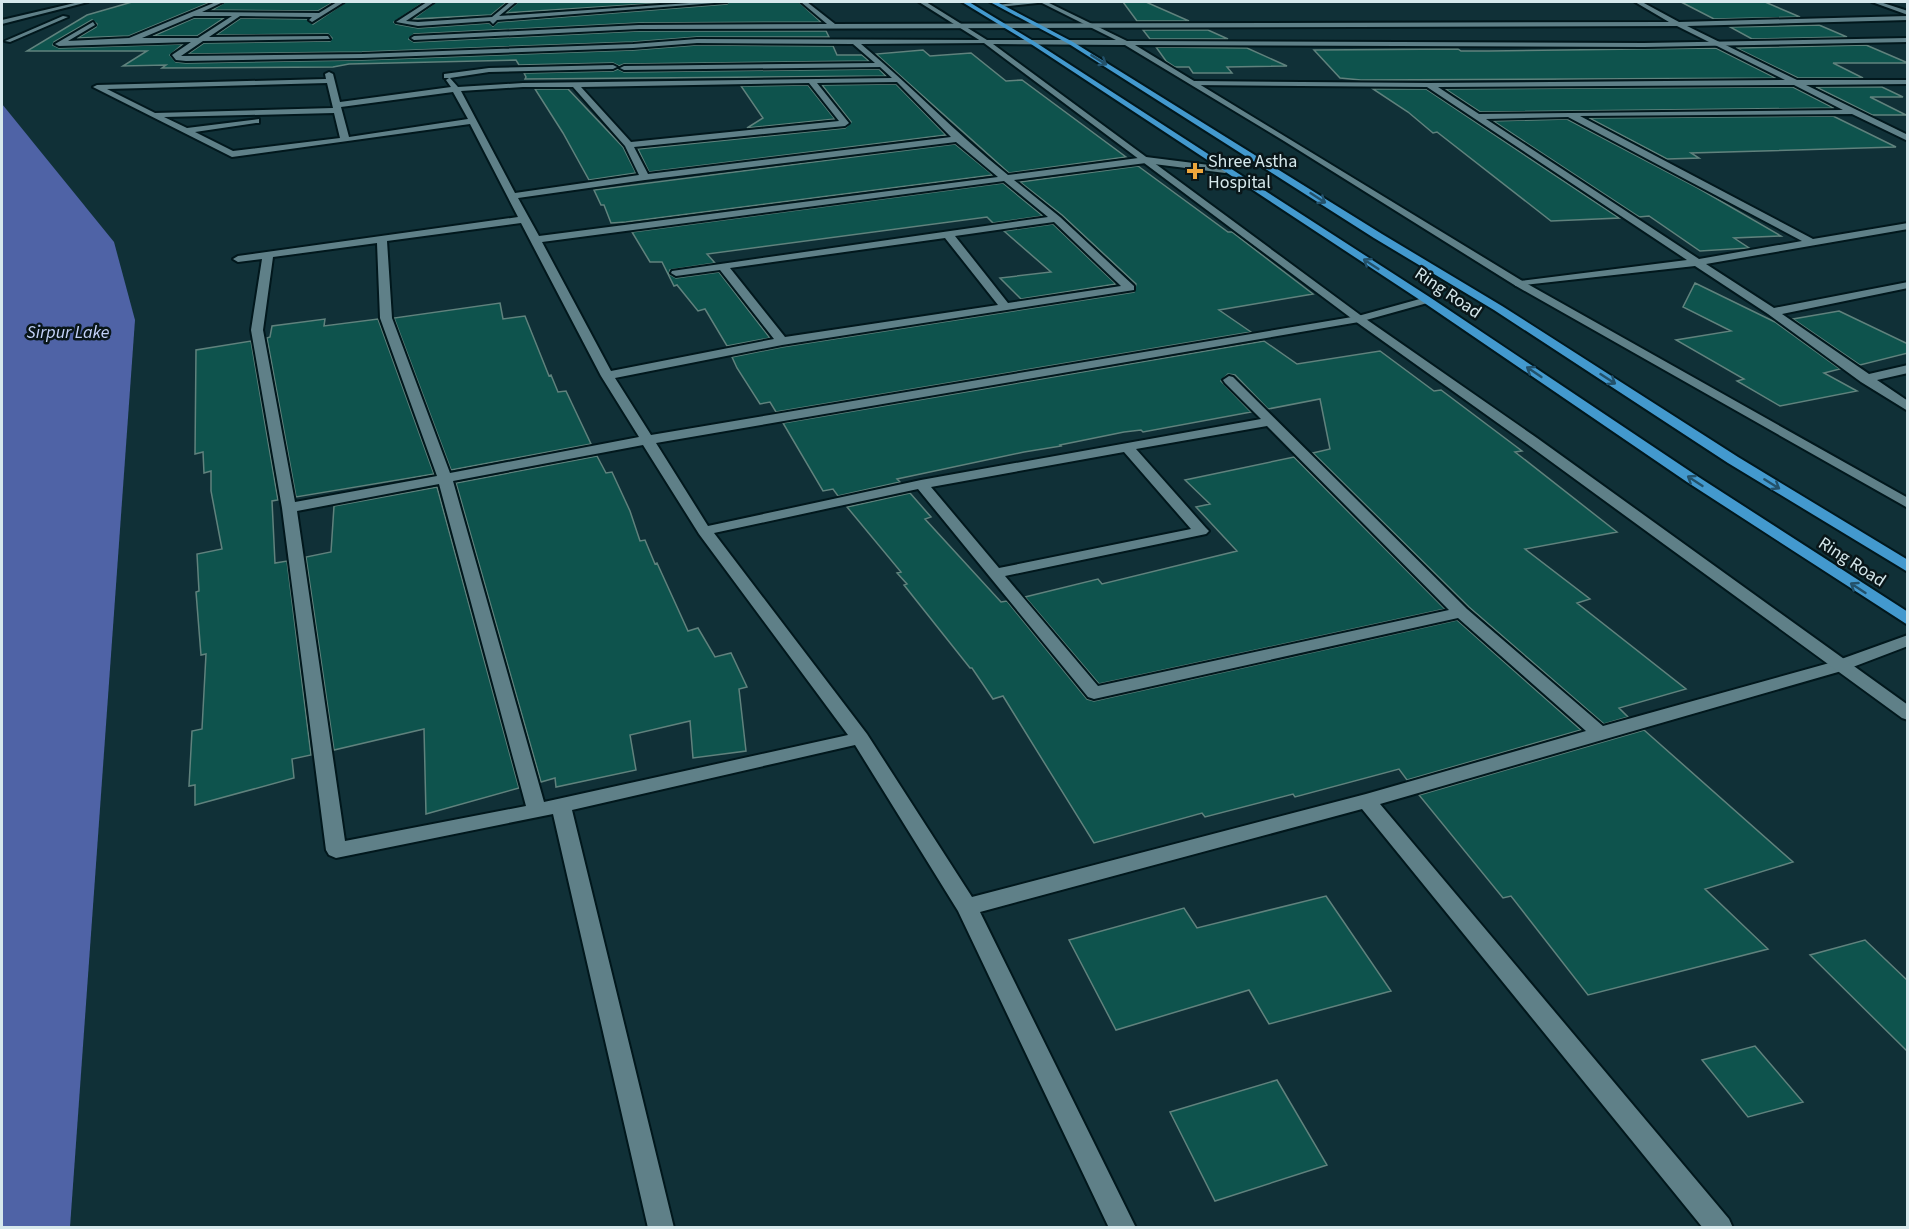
<svg xmlns="http://www.w3.org/2000/svg" width="1909" height="1229" viewBox="0 0 1909 1229" font-family="'Source Sans 3',sans-serif">
	<style>
		.water { fill: #4f63a6 }
		.building { fill: #0e534d; stroke: #60827d; stroke-width: 1.5 }
		.lines { fill: none; stroke-linecap: round; stroke-linejoin: round }
		.minor-casing { stroke: #01171c; stroke-width: 4 }
		.tertiary-casing { stroke: #01171c; stroke-width: 4 }
		.trunk-casing { stroke: #01171c; stroke-width: 4 }
		.minor { fill: #5f8088; fill-rule: evenodd }
		.tertiary { fill: #5f8088; fill-rule: evenodd }
		.trunk { fill: #4399ce; fill-rule: evenodd }
		.oneway { stroke: #23516a }
		.poi-dot { fill: #eea73c; stroke: #091619; stroke-width: 2 }
		.labels { text-anchor: middle; dominant-baseline: central; stroke-width: 5; stroke-linejoin: round; paint-order: stroke }
		.far-poi-label { font-size: 18px; fill: #d6e8ec; stroke: #091619; text-anchor: start }
		.far-street-label { font-size: 18px; fill: #d6e8ec; stroke: #091619 }
		.far-water-label { font-size: 18px; font-style: italic; fill: #c5d3f9; stroke: #091619 }
	</style>
	<rect width="100%" height="100%" fill="#103037"/>
	<!-- water -->
	<path class="water" d="M2,104L114,242L135,320L70,1227H2Z"/>
	<!-- building -->
	<path class="building" d="M132,2H211L129,36L77,38L96,27L97,24L92,20L54,42L53,45L59,48L183,44L170,55L176,62L186,63L362,60L633,50L697,45L833,46L837,55H862L869,61L624,64L619,66L613,63L519,65L516,60L349,64L333,67L162,68L166,65L123,66L147,51H27L87,15Z
		M225,2H334L318,11L212,10Z
		M346,2H424L394,22L396,24L418,28L489,23L493,26L498,22L727,4L729,2H799L821,22L639,23L414,34L409,39L414,42L639,31H826L829,37H697L633,42L362,52L188,54L204,43L330,41L332,38L328,34L216,35L241,18L307,19L313,24Z
		M436,2H507L491,15L413,19Z
		M518,2H678L506,13Z
		M1123,2H1146L1189,21H1137Z
		M1681,2H1765L1800,17L1714,19Z
		M194,18H224L197,36H153Z
		M1819,25L1847,37L1752,39L1730,27Z
		M1143,30H1208L1228,39H1150Z
		M1866,45L1908,63H1833L1863,78H1798L1736,48Z
		M1156,47L1247,48L1287,66L1227,67L1232,73H1193L1189,67H1175L1166,61Z
		M1716,48L1776,78L1361,80L1340,78L1314,50L1458,49L1461,51H1489Z
		M923,50L930,56L971,53L1006,81L1022,80L1126,157L1009,173L876,54Z
		M618,69L624,72L879,69L886,76L525,79L526,77L524,73L613,71Z
		M896,84L946,135L649,172L638,149L845,128L851,122L822,85Z
		M808,85L835,119L747,128L763,118L741,86Z
		M1793,87L1834,108L1480,112L1445,89Z
		M1816,87H1882L1903,97H1870L1906,115H1872Z
		M535,89H568L623,147L636,173L589,180L563,133Z
		M1373,89H1426L1619,218L1551,221L1437,132L1433,133L1408,112Z
		M1833,116L1896,147L1691,153L1699,158L1667,159L1589,118Z
		M1567,119L1698,188L1781,236L1734,238L1749,248L1700,251L1649,216L1639,217L1493,121Z
		M955,144L993,175L626,222L611,223L604,205H601L594,190Z
		M1138,166L1228,232H1232L1313,294L1219,310L1251,332L776,412L770,402L760,404L737,368L732,357L782,347L1134,292L1136,284L1062,215L1020,182Z
		M1003,183L1043,216L993,223L987,217L707,254L715,263L670,270L669,274L676,278L719,272L770,338L727,346L705,309L698,311L677,285L674,286L662,262H650L632,232Z
		M1053,224L1116,284L1021,299L1000,278L1051,272L1004,231Z
		M1695,283L1775,322L1840,369L1824,373L1857,391L1780,406L1737,381L1744,379L1676,340L1731,331L1683,307Z
		M500,303L503,319L525,316L549,376L551,375L558,392L566,391L591,444L451,470L394,318Z
		M1839,311L1908,344V353L1860,365L1793,319Z
		M325,319L324,326L378,319L434,474L296,497L267,338L270,337L272,326Z
		M251,341L278,500L272,501L275,563L287,561L311,755L292,759L294,778L195,805V785L189,786L192,731L202,729L206,654L201,655L196,592L199,591L197,554L222,549L211,491V471L204,473L203,452L195,454L196,350Z
		M1264,341L1297,364L1380,351L1434,391L1441,390L1522,451L1515,452L1617,532L1525,549L1590,599L1577,603L1686,689L1619,708L1628,717L1604,724L1469,607L1313,453L1330,449L1320,399L1268,409L1235,375L1228,374L1221,381L1251,412L1143,432L1141,430L1124,432L1060,445L1061,446L1024,452L897,479L900,482L838,496L833,489L823,491L783,423Z
		M597,456L606,473L612,472L630,511L640,541L645,540L655,564L657,563L688,631L698,628L715,657L731,653L747,687L739,689L746,751L693,758L690,721L630,735L636,770L556,787L555,778L541,782L456,483Z
		M1294,457L1445,609L1099,684L1025,597L1098,579L1102,584L1237,551L1196,507L1210,504L1185,480Z
		M437,487L519,788L426,814L424,729L334,750L306,557L331,552L334,506Z
		M910,493L931,517L925,519L1001,602L1007,601L1087,699L1094,701L1457,620L1581,730L1407,780L1399,769L1295,797L1293,794L1205,817L1202,813L1094,843L1003,696L993,699L972,668H970L904,585L907,584L897,573L901,572L847,507Z
		M1644,730L1793,862L1705,889L1768,949L1588,995L1511,896L1503,898L1419,795Z
		M1326,896L1391,991L1269,1024L1249,990L1116,1030L1069,940L1184,908L1197,928Z
		M1865,940L1908,981V1052L1810,955Z
		M1755,1046L1803,1102L1748,1117L1702,1060Z
		M1277,1080L1327,1165L1215,1201L1170,1112Z"/>
	<g class="lines">
		<!-- minor casing -->
		<g class="minor-casing">
			<path id="minor" d="M79,2H88L2,24V20Z
				M216,2H223L202,12L319,13L337,2H344L312,22L309,20L312,17L240,16L209,37L328,36L330,39L203,41L181,56L362,54L633,44L697,39L986,40L988,43L861,44C911,86 956,133 1008,175L1146,157L1225,167L1230,170L1225,173L1146,163L1014,180L1060,217L1134,286V290L782,345L615,378L651,435L1358,316L1427,297L1433,300L1431,302L1359,322L656,443L708,526L921,480L1261,419L1225,383L1223,380L1229,376L1233,377L1467,609L1603,726L1833,662L1908,635V646L1845,670L1380,804L1729,1219L1733,1228H1703L1362,809L980,912L1136,1228H1109L958,911L855,745L572,810L674,1228H648L553,814L336,858L329,855L326,850L282,508L251,330L262,259L238,262L233,259L238,256L518,217L470,124L232,157L93,87L97,85L326,79L325,74L329,72L333,74L340,102L451,87L446,80L449,78H444V74L489,68L613,65L617,67L613,69L489,72L450,78L458,87L523,83L892,78L880,67L624,70L620,68L624,66L875,63L853,44L697,43L633,48L362,58L186,61L176,60L172,55L191,42L59,46L55,44L93,22L95,25L68,41L129,38ZM194,16H232L198,38H142ZM897,82L951,137L648,174L634,147L845,126L849,123L817,83ZM327,83L333,108L155,113L107,89ZM809,83L839,121L631,142L581,87ZM523,87H573L625,146L639,175L515,193L461,91ZM453,92L468,119L349,137L341,107ZM334,113L340,138L233,151L195,132L256,123H259V119L187,128L164,117ZM956,142L998,177L539,236L518,198L645,180ZM1004,181L1048,217L672,271L671,273L676,276L720,270L774,339L611,371L542,242ZM1054,222L1121,286L1008,303L955,236ZM521,223L601,376L639,437L450,473L392,318L387,241ZM945,238L998,305L785,337L730,268ZM377,243L380,318L437,476L295,502L263,330L273,257ZM1267,426L1449,610L1098,686L1005,576L1206,534L1209,531L1206,528L1136,449ZM643,445L699,534L848,735L544,802L453,481ZM1124,452L1191,529L999,568L931,487ZM439,484L526,806L345,841L297,511ZM918,489L1088,697L1094,699L1458,618L1586,731L1366,794L972,897L867,734L714,533Z
				M427,2H434L406,21L418,22L492,17L510,2H516L499,16L704,2H727L497,20L493,24L490,21L418,26L396,22Z
				M801,2H807L835,24L1669,22L1635,2H1642L1679,22L1908,16V20L1687,26L1797,80H1908V84L1806,85L1908,135V141L1852,114L1580,116L1813,239L1908,223V229L1706,264L1774,308L1908,282V288L1782,314L1869,374L1908,365V373L1877,380L1908,401V411L1861,382L1768,314L1695,266L1516,286L1514,284L1520,281L1687,260L1427,87L1193,85L1189,83L1193,81L1429,83L1785,80L1677,26L639,29L414,40L411,38L414,36L639,25L827,24ZM1794,85L1843,110L1479,114L1438,87ZM1568,117L1802,241L1699,259L1486,119Z
				M1023,2H1047L1000,7L997,5Z
				M1872,2H1880L1908,11V15Z
				M63,16L68,17L10,42L5,41Z"/>
		</g>
		<!-- tertiary casing -->
		<g class="tertiary-casing">
			<path id="tertiary" d="M919,2H926L987,40H1116L1040,2H1047L1127,41L1644,43L1908,38V42L1644,47L1135,45L1524,282L1908,498V508L1516,286L1284,141L1125,45L993,44L1363,317L1537,438L1908,705V720L1902,718L1527,444L1355,321L984,43Z"/>
		</g>
		<!-- trunk casing -->
		<g class="trunk-casing">
			<path id="trunk" d="M962,2H969L1035,42L1431,298L1697,476L1908,612V625L1687,482L1423,302L1031,44Z
				M990,2H997L1073,42L1382,234L1502,306L1738,457L1908,560V572L1728,463L1494,310L1374,238L1069,44Z"/>
		</g>
		<!-- minor -->
		<use href="#minor" class="minor"/>
		<!-- tertiary -->
		<use href="#tertiary" class="tertiary"/>
		<!-- trunk -->
		<use href="#trunk" class="trunk"/>
	</g>
	<!-- one-way arrows -->
	<defs><path id="oneway-shaft" d="M-6 0H5M1.5-3L5.5 0L1.5 3" fill="none" stroke-width="1.6" stroke-linecap="round" stroke-linejoin="round" transform="scale(1.5)"/></defs>
	<g class="oneway">
		<use href="#oneway-shaft" transform="translate(1099 60) rotate(32)"/>
		<use href="#oneway-shaft" transform="translate(1318 198) rotate(33)"/>
		<use href="#oneway-shaft" transform="translate(1371 264) rotate(-147)"/>
		<use href="#oneway-shaft" transform="translate(1534 372) rotate(-146)"/>
		<use href="#oneway-shaft" transform="translate(1608 379) rotate(33)"/>
		<use href="#oneway-shaft" transform="translate(1695 481) rotate(-147)"/>
		<use href="#oneway-shaft" transform="translate(1772 484) rotate(32)"/>
		<use href="#oneway-shaft" transform="translate(1858 588) rotate(-147)"/>
	</g>
	<!-- markers -->
	<path class="poi-dot" d="M1192 162h6v6h6v6h-6v6h-6v-6h-6v-6h6z"/>
	<g class="labels">
		<!-- far-poi labels -->
		<g class="far-poi-label">
			<text x="1208" y="161">Shree Astha<tspan x="1208" dy="21">Hospital</tspan></text>
		</g>
		<!-- far-street labels -->
		<g class="far-street-label">
			<text transform="translate(1448 293) rotate(34)">Ring Road</text>
			<text transform="translate(1852 562) rotate(33)">Ring Road</text>
		</g>
		<!-- far-water labels -->
		<g class="far-water-label">
			<text x="68" y="332">Sirpur Lake</text>
		</g>
	</g>
	<!-- border -->
	<rect width="1909" height="1229" fill="none" stroke="#d6e8ec" stroke-width="6"/>
</svg>
